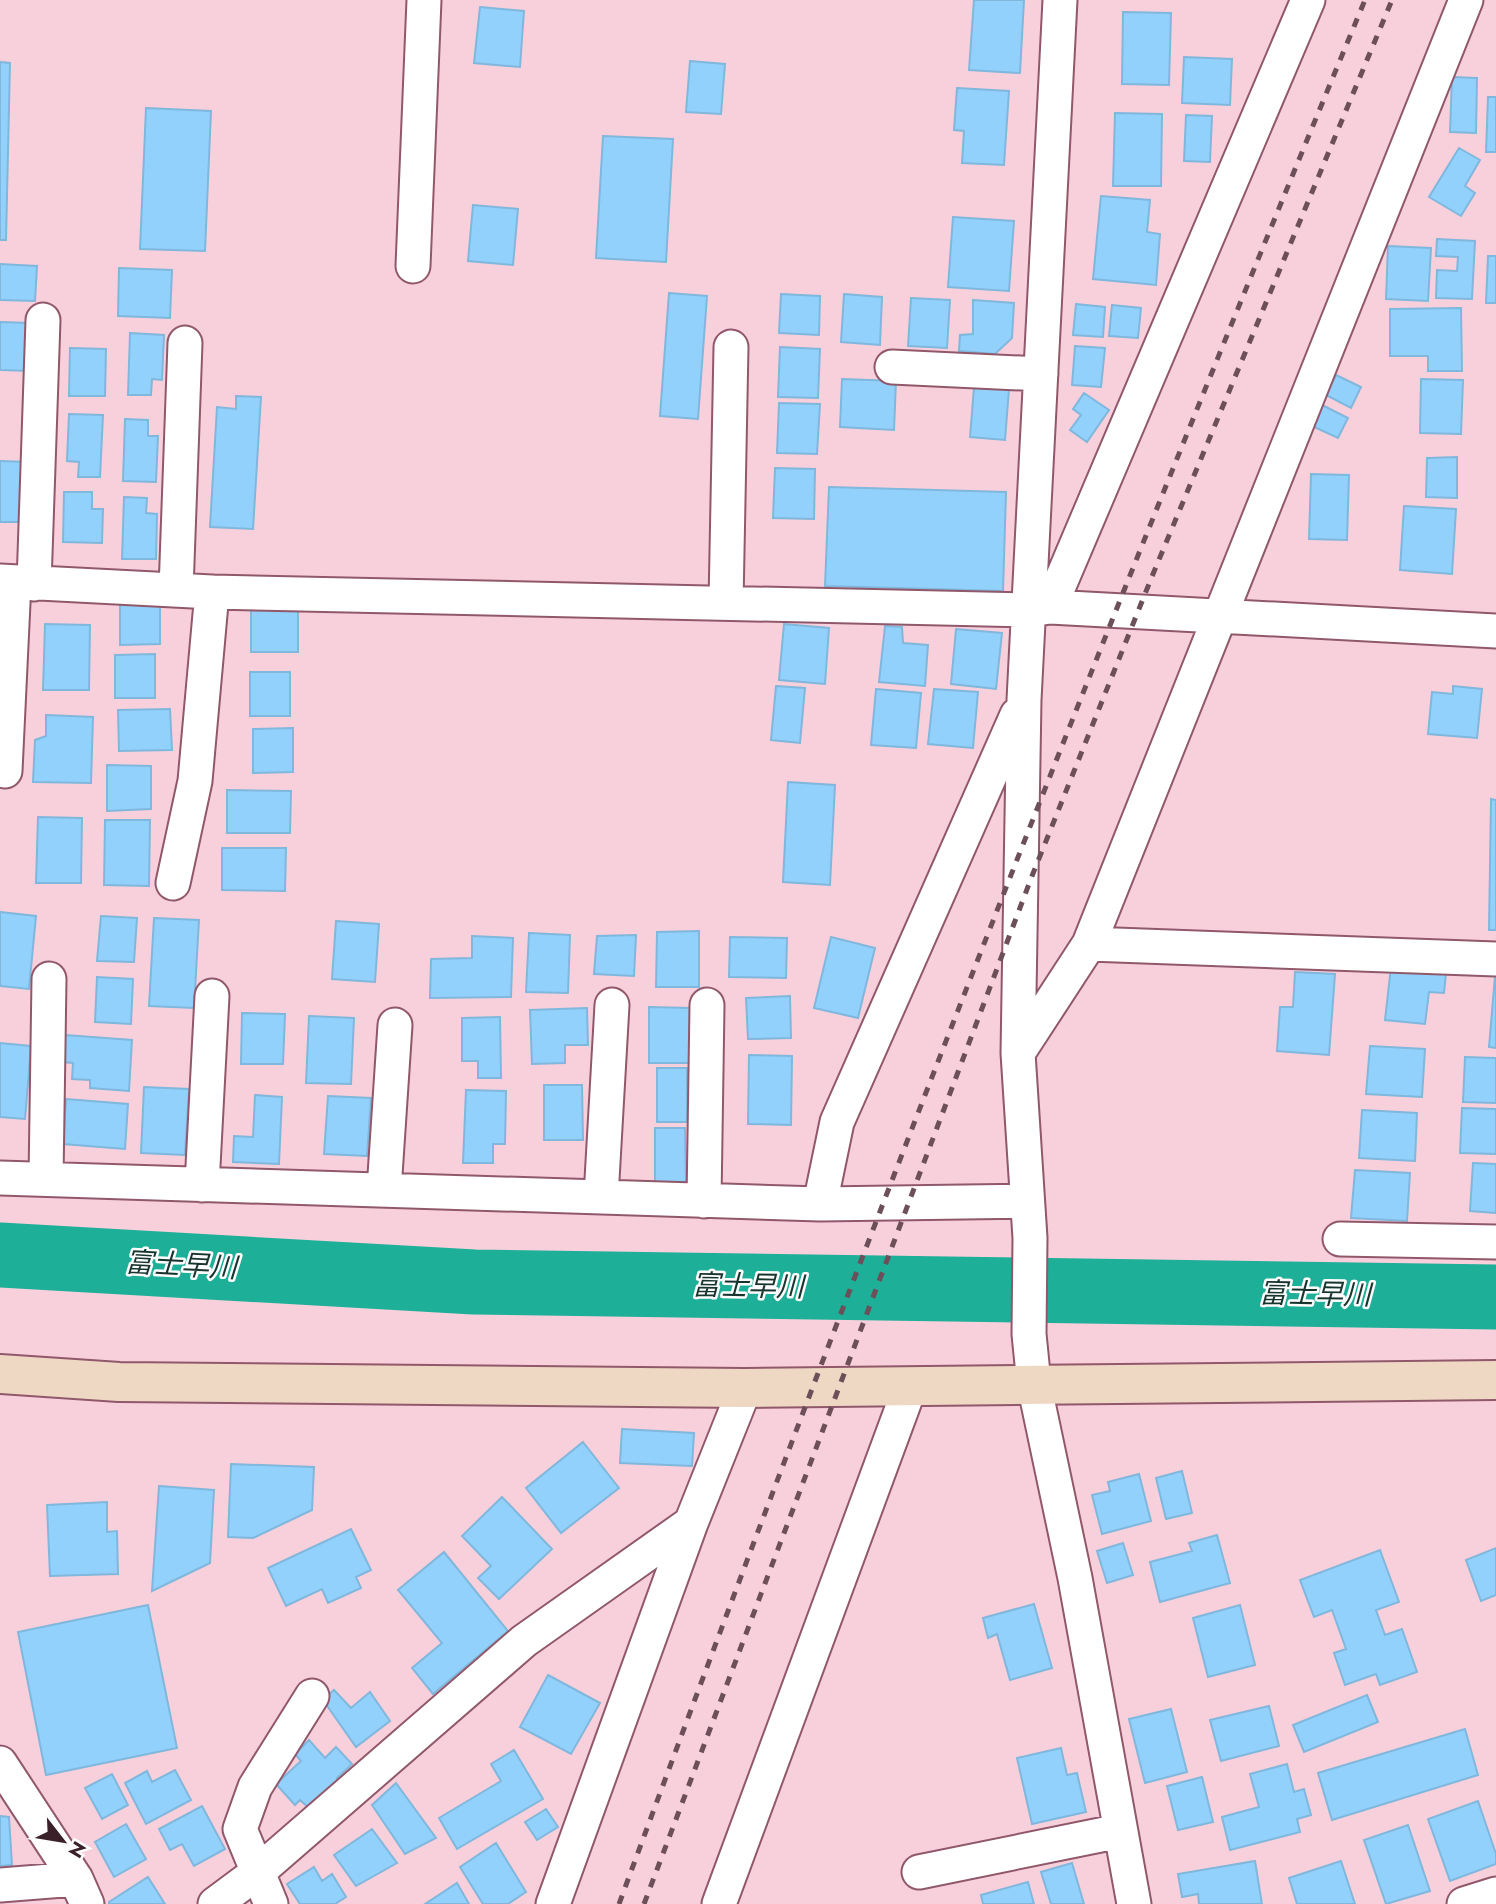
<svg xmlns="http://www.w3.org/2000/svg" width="1496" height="1904" viewBox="0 0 1496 1904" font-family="Jost,'Noto Sans JP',sans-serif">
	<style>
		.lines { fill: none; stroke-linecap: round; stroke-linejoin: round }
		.river { stroke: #1eaf98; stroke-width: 65 }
		.building { fill: #92d1fc; stroke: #80b7dc; stroke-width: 2 }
		.street-casing { stroke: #90586a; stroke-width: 37 }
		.secondary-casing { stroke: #90586a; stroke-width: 42 }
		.street { stroke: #fff; stroke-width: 33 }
		.secondary { stroke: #eed7c3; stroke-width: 38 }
		.rail { stroke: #6c4f58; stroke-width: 5; stroke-dasharray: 9 9; stroke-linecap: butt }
		.labels { text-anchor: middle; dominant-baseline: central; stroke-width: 5; stroke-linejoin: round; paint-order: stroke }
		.water-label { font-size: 28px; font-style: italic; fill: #18342e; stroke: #fdfdfd }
	</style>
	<rect width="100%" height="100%" fill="#f8d0dc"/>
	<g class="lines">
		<!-- river -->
		<path class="river" d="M0,1255L474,1282L1496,1297"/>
	</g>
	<!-- building -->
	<path class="building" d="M974,0H1024L1020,73L969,70Z
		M480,7L524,11L520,67L474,63Z
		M1123,12L1171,13L1169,85L1122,84Z
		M1184,57L1232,59L1230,105L1182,103Z
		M690,61L725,64L721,114L686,112Z
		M0,62L10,63L6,240H0Z
		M1452,77L1477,78L1476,133L1450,132Z
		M957,88L1009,91L1004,165L962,163L964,131L954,130Z
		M1488,97H1496V152H1486Z
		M146,108L211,111L205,251L140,249Z
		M1115,113L1162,114L1161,186H1113Z
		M1186,115L1212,116L1210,162L1184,161Z
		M603,136L673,139L666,262L596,258Z
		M1459,148L1480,160L1465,186L1475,193L1461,216L1429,197Z
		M1101,196L1150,200L1147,232L1160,234L1156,285L1093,279Z
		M473,205L518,209L513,265L468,261Z
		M953,217L1014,221L1009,291L948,287Z
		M1437,239L1475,241L1472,299L1436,298L1437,270L1457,271L1458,257L1436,256Z
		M1388,246L1431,248L1428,301L1386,299Z
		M1488,256H1496V303H1486Z
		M0,264L37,266L35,301L0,300Z
		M119,268L172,270L170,318L118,316Z
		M669,293L707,296L698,419L660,416Z
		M781,294L820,296L819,335L779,333Z
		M844,294L882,297L880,345L841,342Z
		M911,298L950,300L947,348L908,346Z
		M973,300L1014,303L1012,338L995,354L959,351L960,335L973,334Z
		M1076,304L1105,307L1103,337L1073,335Z
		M1112,305L1141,308L1138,338L1109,336Z
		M1461,308L1462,371H1428V356H1390V309Z
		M0,322L31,323L29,371L0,370Z
		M130,333L164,335L162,380L152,379L151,395H128Z
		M1075,346L1105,348L1101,387L1072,385Z
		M780,347L820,349L818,398L778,397Z
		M70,348L106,349L105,396H69Z
		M1336,375L1361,387L1351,408L1326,395Z
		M842,379L896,381L894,430L840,427Z
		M1421,379L1463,380L1461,434L1420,433Z
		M974,387L1009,389L1005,440L970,437Z
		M1084,393L1109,410L1087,442L1070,430L1081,415L1073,409Z
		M236,396L261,397L253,529L210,527L217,407L236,409Z
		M779,403L820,404L817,454L777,453Z
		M1322,405L1348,418L1338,438L1312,426Z
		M69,414L103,415L100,477H78L79,462L67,461Z
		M125,419L148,420V436H158L156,482L123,481Z
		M1457,457V498L1426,497L1427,458Z
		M0,461L29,462L27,522H0Z
		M775,468L815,469L814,519L773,518Z
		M1311,474L1349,475L1347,540L1309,539Z
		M829,487L1006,492L1003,591L825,586Z
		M64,492H92V509H103L102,543L63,542Z
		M124,497L147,498L146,513L157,514L156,559H122Z
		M1404,506L1456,509L1452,574L1400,570Z
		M160,601V644L120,645V602Z
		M251,607H298V652H251Z
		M45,624L90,625L89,690H43Z
		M784,624L829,628L825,684L779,680Z
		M885,626L902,627L903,643L928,645L925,686L879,682Z
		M956,629L1002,633L996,689L951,684Z
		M155,654V698H115V655Z
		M250,672H290V716H250Z
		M776,686L805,688L800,743L771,740Z
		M1453,686L1482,689L1477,738L1428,734L1432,692L1453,694Z
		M876,689L921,693L916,748L871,745Z
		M934,689L978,692L973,748L928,744Z
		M170,709L172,750L119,751L118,710Z
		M46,715L93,717L91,783L33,782L35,740L46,736Z
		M293,728V772L253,773V729Z
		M107,765L151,766V809L107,811Z
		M788,782L835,785L830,885L783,882Z
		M227,790L291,791L290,833H227Z
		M1491,799L1496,800V930H1489Z
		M38,817L82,818L81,883H36Z
		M105,820H150L149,886L104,885Z
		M222,848H286L285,891L222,890Z
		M0,912L36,916L29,989L0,986Z
		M101,916L137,918L134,962L97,961Z
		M154,918L199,920L194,1008L149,1006Z
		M336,921L379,924L375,982L332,979Z
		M699,931V987H656L657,932Z
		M529,933L570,935L568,993L526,992Z
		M636,935L634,976L594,974L597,936Z
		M472,936L513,938L511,997L430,998L431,959L472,958Z
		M730,937L787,938L786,978L729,977Z
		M831,937L875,948L858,1018L814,1008Z
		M1391,967L1446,973L1444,993L1429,992L1425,1024L1385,1020Z
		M1295,972L1335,974L1329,1055L1277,1051L1280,1007H1293Z
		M1495,976H1496V1048L1489,1047Z
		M97,977L133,979L131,1024L95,1022Z
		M790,996L791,1038L748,1039L746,998Z
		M649,1007L692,1008V1063H649Z
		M587,1008L588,1045H565V1063L532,1064L530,1010Z
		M242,1013L285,1014L283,1064H241Z
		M309,1016L354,1018L351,1084L306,1083Z
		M500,1017L501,1078H478V1061H462V1018Z
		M65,1035L132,1040L129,1091L90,1088V1080L72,1079L73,1063L63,1062Z
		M0,1043L31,1046L25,1119L0,1117Z
		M1370,1046L1425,1049L1422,1097L1366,1094Z
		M749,1055L792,1056L791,1125L748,1124Z
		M1465,1057L1496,1058V1103L1463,1102Z
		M657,1068H687V1122H657Z
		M544,1085H582L583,1140H544Z
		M144,1087L189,1089L185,1155L141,1153Z
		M466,1090L506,1091L505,1144H493V1163H463Z
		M255,1095L282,1097L279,1164L233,1162L234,1136L253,1137Z
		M328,1096L371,1098L367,1156L324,1154Z
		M66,1099L128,1104L125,1149L63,1144Z
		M1462,1108L1496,1109V1154L1460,1153Z
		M1362,1110L1417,1113L1415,1161L1359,1158Z
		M655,1128H685L686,1182H655Z
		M1473,1163L1496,1164V1213L1470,1211Z
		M1355,1170L1410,1173L1407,1221L1351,1218Z
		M622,1429L694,1433L692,1466L620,1463Z
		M583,1442L619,1488L561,1533L526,1488Z
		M231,1464L314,1467L312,1510L253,1538L228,1537Z
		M1182,1471L1192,1513L1166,1519L1156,1478Z
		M1139,1474L1151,1521L1102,1534L1092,1495L1110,1491L1108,1482Z
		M159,1486L214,1490L210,1563L152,1591Z
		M502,1497L552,1549L499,1599L478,1578L491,1566L462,1536Z
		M107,1502V1532L117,1531L118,1574L50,1576L47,1505Z
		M351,1529L371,1570L356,1577L361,1588L328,1603L322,1589L286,1606L268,1568Z
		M1217,1535L1230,1583L1160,1602L1150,1562L1192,1551L1189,1543Z
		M1123,1543L1133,1575L1107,1583L1097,1551Z
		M1496,1548V1595L1481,1601L1466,1560Z
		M1380,1550L1399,1602L1376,1610L1385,1635L1402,1629L1417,1672L1380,1685L1376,1674L1345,1685L1334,1653L1346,1649L1332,1610L1314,1617L1300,1580Z
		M444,1552L508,1631L433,1694L412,1668L442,1643L398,1590Z
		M1034,1604L1052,1668L1010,1680L997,1634L988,1638L983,1618Z
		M148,1605L177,1748L46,1775L18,1632Z
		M1240,1605L1255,1665L1208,1677L1193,1618Z
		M548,1675L600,1703L571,1754L520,1727Z
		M334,1690L351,1708L370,1692L390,1721L356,1747L323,1700Z
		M1367,1695L1378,1722L1304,1752L1293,1725Z
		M1269,1706L1279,1746L1221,1761L1210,1720Z
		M1171,1709L1187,1772L1145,1783L1129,1719Z
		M1465,1729L1478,1775L1332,1820L1318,1773Z
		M309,1740L325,1758L336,1747L352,1764L337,1778L341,1783L312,1811L300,1800L295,1805L276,1784L301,1761L295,1754Z
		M1061,1748L1067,1775L1077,1773L1086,1812L1032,1824L1017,1758Z
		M514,1750L543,1799L457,1849L439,1818L501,1781L491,1764Z
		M1287,1764L1294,1792L1304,1789L1311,1815L1297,1819L1300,1832L1230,1850L1222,1817L1259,1807L1250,1774Z
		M175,1770L191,1800L146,1824L125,1783L147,1771L152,1782Z
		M112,1774L128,1805L102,1819L85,1788Z
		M1202,1777L1213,1822L1178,1830L1167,1786Z
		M396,1783L436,1838L405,1854L372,1805Z
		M1478,1801L1496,1854V1864L1450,1881L1428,1819Z
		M202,1806L225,1849L194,1866L182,1844L170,1850L159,1829Z
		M546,1809L558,1827L537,1840L525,1822Z
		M0,1816L9,1817L12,1865L0,1866Z
		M126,1824L146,1859L114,1877L95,1842Z
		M1408,1825L1430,1891L1386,1904L1364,1840Z
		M372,1829L397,1863L356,1886L334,1855Z
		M496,1843L526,1892L508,1904H483L460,1867Z
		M1255,1861L1262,1904H1199L1198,1894L1182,1897L1178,1874Z
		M1341,1861L1355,1904H1297L1289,1878Z
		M1072,1863L1084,1904H1051L1041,1872Z
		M314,1867L322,1881L332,1874L346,1897L335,1904H300L287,1884Z
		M148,1877L165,1904H109V1902Z
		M1028,1882L1034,1904H983L981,1895Z
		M457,1883L469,1904H425Z"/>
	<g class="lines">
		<!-- street casing -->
		<g class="street-casing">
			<path id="street" d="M1060,0L1024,700L1018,1053L1030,1238L1029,1334L1034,1384L1075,1578L1134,1904
				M413,266L424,0
				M892,367L1041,374
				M0,581L212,592L1030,610L1050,607L1496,631
				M34,584L43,320
				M176,590L185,343
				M726,603L731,347
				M1050,607L1308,0
				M5,771L14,582
				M173,883L195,781L212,592
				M1089,944L1496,959
				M1018,1053L1089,944L1466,0
				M0,1178L820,1204L837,1122L1017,715
				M46,1179L49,979
				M202,1185L212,996
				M384,1190L395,1025
				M601,1197L612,1005
				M704,1201L707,1005
				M820,1204L1027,1201
				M1340,1239L1496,1242
				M0,1763L76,1879L87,1904
				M919,1872L1120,1831
				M0,1885L76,1879
				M215,1904L258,1872L524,1641L691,1523
				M271,1904L240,1829L255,1787L312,1696
				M553,1904L691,1523L745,1388
				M719,1904L910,1387
				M1464,1904L1496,1894"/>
		</g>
		<!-- secondary casing -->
		<g class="secondary-casing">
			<path id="secondary" d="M0,1374L119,1382L745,1388L1496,1380"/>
		</g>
		<!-- street -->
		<use href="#street" class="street"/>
		<!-- secondary -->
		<use href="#secondary" class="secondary"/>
		<!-- rail -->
		<path class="rail" d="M619,1904C855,1264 1103,630 1365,0
			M644,1904L1032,876L1153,574L1392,0"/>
	</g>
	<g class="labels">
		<!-- water labels -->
		<g class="water-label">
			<text transform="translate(181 1265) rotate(3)">富士早川</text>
			<text transform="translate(748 1286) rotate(1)">富士早川</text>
			<text transform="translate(1315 1294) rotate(1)">富士早川</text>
		</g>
	</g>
	<!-- north arrow -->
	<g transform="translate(63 1841) rotate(121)" stroke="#fdfdfd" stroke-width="5" paint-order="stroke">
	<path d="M0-5L12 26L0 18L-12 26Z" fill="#3a2129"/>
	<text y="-10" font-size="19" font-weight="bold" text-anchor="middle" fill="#3a2129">N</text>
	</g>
</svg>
